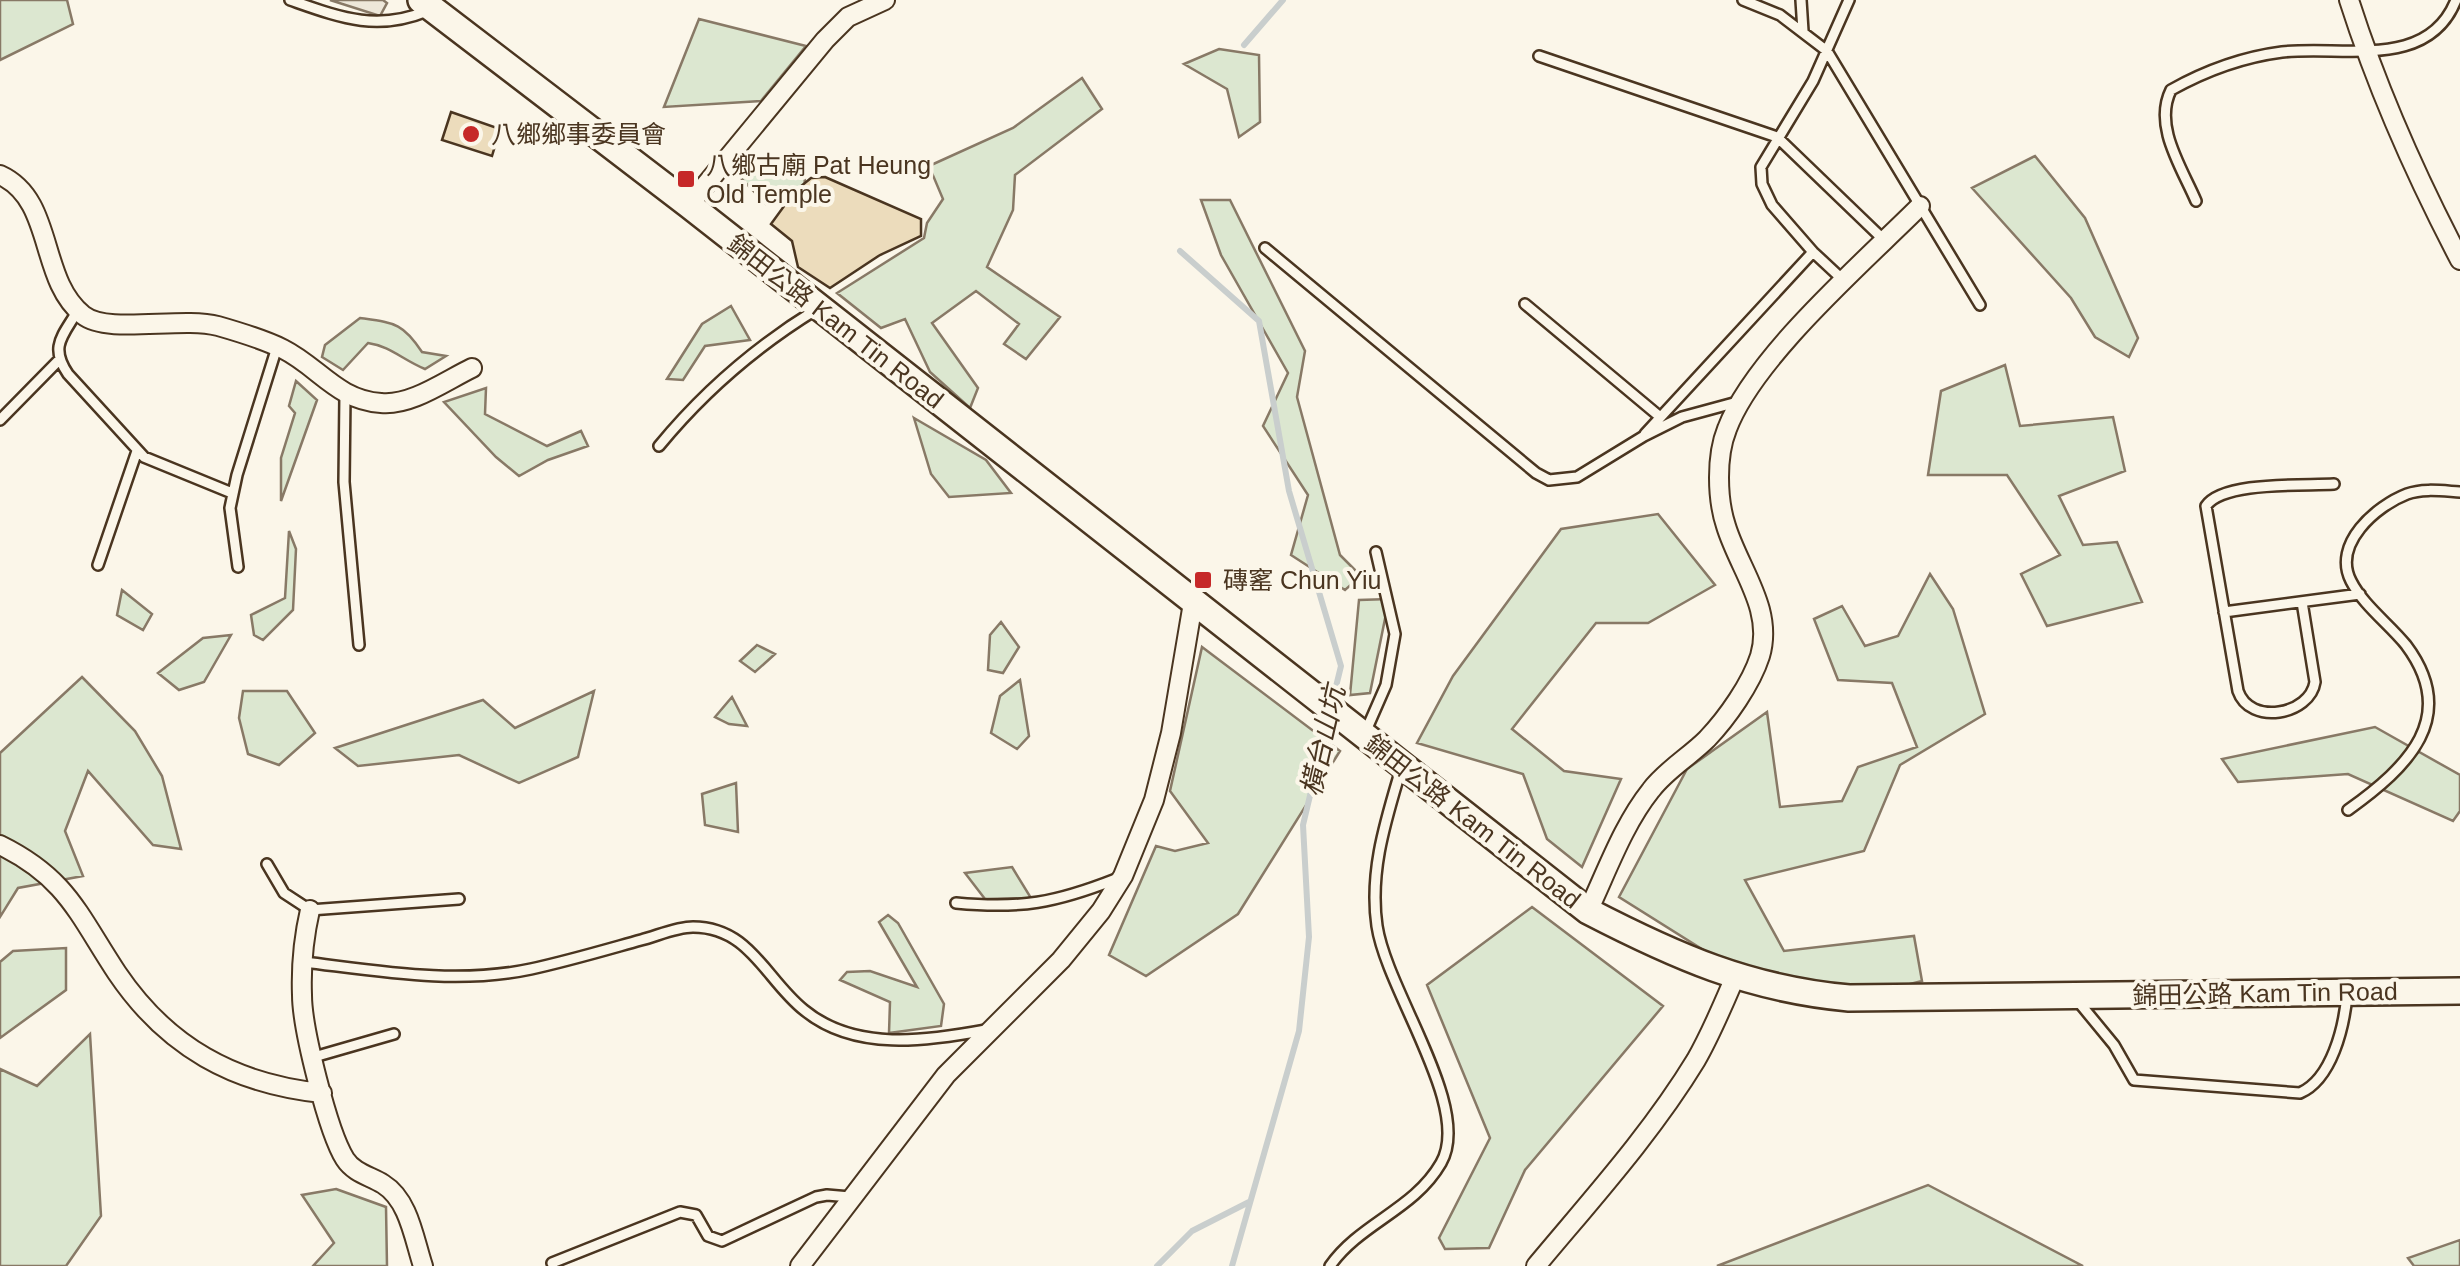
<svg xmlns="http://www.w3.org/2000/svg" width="2460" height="1266" viewBox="0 0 2460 1266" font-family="Arial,'Noto Sans TC',sans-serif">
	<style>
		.green { fill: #dce7d0; stroke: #887966; stroke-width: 2.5 }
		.parking { fill: #ede7d9; stroke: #887966; stroke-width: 2.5 }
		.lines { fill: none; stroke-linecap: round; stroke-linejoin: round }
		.stream { stroke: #c9cecd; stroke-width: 6 }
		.building { fill: #ecdcbc; stroke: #4a3520; stroke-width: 2.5 }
		.lane-casing { stroke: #4a3520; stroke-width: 14 }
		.street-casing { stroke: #4a3520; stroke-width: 22 }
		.secondary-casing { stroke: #4a3520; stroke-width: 30 }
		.lane { stroke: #fbf6e9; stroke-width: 9 }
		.street { stroke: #fbf6e9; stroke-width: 18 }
		.secondary { stroke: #fbf6e9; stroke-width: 25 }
		.poi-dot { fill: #c62828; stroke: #fbf6e9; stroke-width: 4 }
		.labels { text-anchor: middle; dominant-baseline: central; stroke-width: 8; stroke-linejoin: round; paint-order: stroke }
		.poi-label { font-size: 25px; fill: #4a3520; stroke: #fbf6e9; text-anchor: start }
		.street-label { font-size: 25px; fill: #4a3520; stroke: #fbf6e9 }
		.water-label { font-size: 28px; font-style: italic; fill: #4a3520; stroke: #fbf6e9 }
	</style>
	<rect width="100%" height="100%" fill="#fbf6e9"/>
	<!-- green -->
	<path class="green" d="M0,0H67L73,24L0,60Z
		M699,19L806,46L761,101L664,107Z
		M1219,49L1259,55L1260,122L1239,137L1227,89L1184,64Z
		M1082,78L1102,109L1015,175L1013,210L987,267L1060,317L1026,359L1004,344L1019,324L976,291L932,323L978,388L970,408L930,372L905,319L881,328L837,293L924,238L927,223L943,199L929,166L1013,128Z
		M2035,156L2085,218L2138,338L2129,357L2095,337L2071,298L1972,188Z
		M756,162L776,178L805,172L804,202L766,204L740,177Z
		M1201,200H1230L1305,351L1297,397L1340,555L1361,576L1345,590L1291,555L1308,495L1263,426L1288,373L1221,255Z
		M731,306L750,340L705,346L683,380L667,379L702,324Z
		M360,318C395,323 403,323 422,352L446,356L425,369C403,360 390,346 368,343L343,370L322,357L325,345Z
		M2005,365L2020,426L2113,417L2125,471L2059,496L2083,545L2117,542L2142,602L2047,626L2021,574L2060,555L2007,475H1928L1941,391Z
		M296,381L317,400L281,501V458L295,413L289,406Z
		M486,388L485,414L547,446L581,431L588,446L548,460L519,476L496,457L444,402Z
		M914,418L986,460L1011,493L949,497L931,474Z
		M1658,514L1715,585L1648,623H1596L1512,729L1564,771L1621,779L1582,867L1547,839L1523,774L1417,743L1453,676L1561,529Z
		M289,531L296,549L293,610L263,640L254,635L251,615L285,598Z
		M1930,574L1953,609L1985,714L1900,765L1864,851L1745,880L1784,951L1914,936L1922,981L1839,1002L1729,966L1619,897L1687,769L1767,712L1780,807L1842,801L1858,767L1917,747L1892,683L1838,680L1814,619L1842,606L1865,646L1898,636Z
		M122,590L152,614L143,630L117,615Z
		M1389,599L1370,693L1350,695L1359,600Z
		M1001,622L1019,647L1003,673L988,670L990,635Z
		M231,635L204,682L179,690L158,673L203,638Z
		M757,645L775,654L755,672L740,661Z
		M1202,647L1340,751L1238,914L1146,976L1109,955L1156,846L1175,851L1208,843L1170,791Z
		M82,677L135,731L162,776L181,849L153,845L88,771L65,831L83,876L18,888L0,917V753Z
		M1020,680L1029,736L1017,749L991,733L1000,696Z
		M243,691H287L315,733L279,765L248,754L239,718Z
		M594,691L578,757L519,783L459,755L358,766L335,748L483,700L515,728Z
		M732,697L747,726L729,724L715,717Z
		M2375,727L2460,775V811L2453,821L2348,774L2238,782L2222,759Z
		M736,783L738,832L705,825L702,794Z
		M1012,867L1031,898L985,899L965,873Z
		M1532,907L1663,1006L1525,1170L1489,1248L1445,1249L1439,1238L1490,1138L1427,985Z
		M888,915L898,923L944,1004L941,1026L889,1033L890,1002L840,980L847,972L870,971L917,987L879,922Z
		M66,948V990L0,1038V962L13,951Z
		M90,1034L101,1216L66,1266H0V1069L37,1086Z
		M1928,1185L2083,1266H1717Z
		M336,1189L386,1207L387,1266H313L334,1243L302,1195Z
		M2460,1240V1266H2414L2408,1258Z"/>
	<!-- parking -->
	<path class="parking" d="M330,0H383L387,3L380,16Z"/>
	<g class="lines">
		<!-- stream -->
		<path class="stream" d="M1244,45L1283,0
			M1180,251L1259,321L1289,491L1341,666L1332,703
			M1157,1266L1192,1231L1249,1202
			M1232,1266L1299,1031L1309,937L1303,825L1329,716"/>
	</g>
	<!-- building -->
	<path class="building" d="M451,112L500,129L492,156L442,140Z
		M825,177L921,219V236L880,255L830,288L798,267L792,241L771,224L795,191L811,178Z"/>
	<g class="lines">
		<!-- lane casing -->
		<g class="lane-casing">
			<path id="lane" d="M290,0C339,17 376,32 427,11
				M1743,0L1780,15L1827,51L1980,305
				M1801,0L1803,31
				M1539,56L1777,137L1885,241
				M2196,201C2182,168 2153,126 2171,90C2205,71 2243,57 2282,52C2342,45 2428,71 2456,0
				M1265,248L1536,473L1549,480L1577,477L1644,436L1682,417L1741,401
				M1842,279L1813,252L1772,205L1762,184L1761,167L1813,81L1849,0
				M1525,304L1659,416
				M78,310C63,336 49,346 68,374L144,457L232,493
				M345,395L344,482L359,645
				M0,420L59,360
				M1645,434L1813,252
				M659,446C705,390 755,347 817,309
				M98,565L137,451
				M238,567L230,508L237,475L277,347
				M2302,602L2315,682C2310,715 2250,726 2238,691L2206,506C2223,481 2304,486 2334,484
				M2224,612L2360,594
				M1365,733L1386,685L1395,634L1376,552
				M2348,810C2408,767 2460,717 2406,645C2389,624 2363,605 2351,581C2332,544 2376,506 2407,494C2423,488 2443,491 2460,492
				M267,864L284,893L310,910L459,899
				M956,903C1021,909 1055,903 1116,879
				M304,962C379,971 456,985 531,969C568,961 605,950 641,940C657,936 676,927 693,927C750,927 766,980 804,1010C855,1052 927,1041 986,1030
				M2077,1000L2114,1045L2134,1080L2300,1093C2332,1079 2344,1027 2347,995
				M314,1057L394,1034
				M552,1263L680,1212L696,1215L708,1236L722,1241L816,1197L827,1195L850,1197
				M1330,1266C1360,1223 1414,1210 1441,1163C1473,1108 1387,992 1377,926C1369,871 1386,820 1401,769"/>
		</g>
		<!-- street casing -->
		<g class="street-casing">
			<path id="street" d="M2349,0C2378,91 2416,176 2460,260
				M0,175C55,200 38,279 83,315C108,335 181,316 218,326C239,332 263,339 283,349C319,367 337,400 381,403C411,406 445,381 472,368
				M689,205L825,40L848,17L885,0
				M0,845C67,878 78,914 117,973C167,1047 234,1084 322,1093
				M310,910C304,936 301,968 302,995C302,1028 328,1132 345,1159C354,1173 370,1176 383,1184C409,1200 414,1239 423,1266
				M1588,911C1607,871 1623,825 1651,790C1666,770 1689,757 1707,739C1727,718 1751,684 1760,656C1774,609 1739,569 1726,526C1717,499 1716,456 1727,429C1754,357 1864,262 1920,206
				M800,1266L946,1075L1061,960L1101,911L1123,876L1154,800L1171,733L1193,603
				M1536,1266C1591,1200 1651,1134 1696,1060C1711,1034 1723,1005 1735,977"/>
		</g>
		<!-- secondary casing -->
		<g class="secondary-casing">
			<path id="secondary" d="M421,0L689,205L1588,911C1675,956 1749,989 1849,998L2460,991"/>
		</g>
		<!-- lane -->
		<use href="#lane" class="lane"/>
		<!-- street -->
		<use href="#street" class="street"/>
		<!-- secondary -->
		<use href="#secondary" class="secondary"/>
	</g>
	<!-- markers -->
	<g class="poi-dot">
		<circle cx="471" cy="134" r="10"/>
		<rect x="676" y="169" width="20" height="20" rx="5"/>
		<rect x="1193" y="570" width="20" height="20" rx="5"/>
	</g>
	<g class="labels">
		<!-- poi labels -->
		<g class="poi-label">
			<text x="491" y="134">八鄉鄉事委員會</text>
			<text x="706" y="165">八鄉古廟 Pat Heung<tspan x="706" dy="29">Old Temple</tspan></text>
			<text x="1223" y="580">磚窰 Chun Yiu</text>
		</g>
		<!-- street labels -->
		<g class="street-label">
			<text transform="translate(836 321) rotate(38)">錦田公路 Kam Tin Road</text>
			<text transform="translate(1473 821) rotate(38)">錦田公路 Kam Tin Road</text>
			<text transform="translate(2265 993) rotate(-1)">錦田公路 Kam Tin Road</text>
		</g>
		<!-- water labels -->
		<g class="water-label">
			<text transform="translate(1323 741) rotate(-77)">橫台山坑</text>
		</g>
	</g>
</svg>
